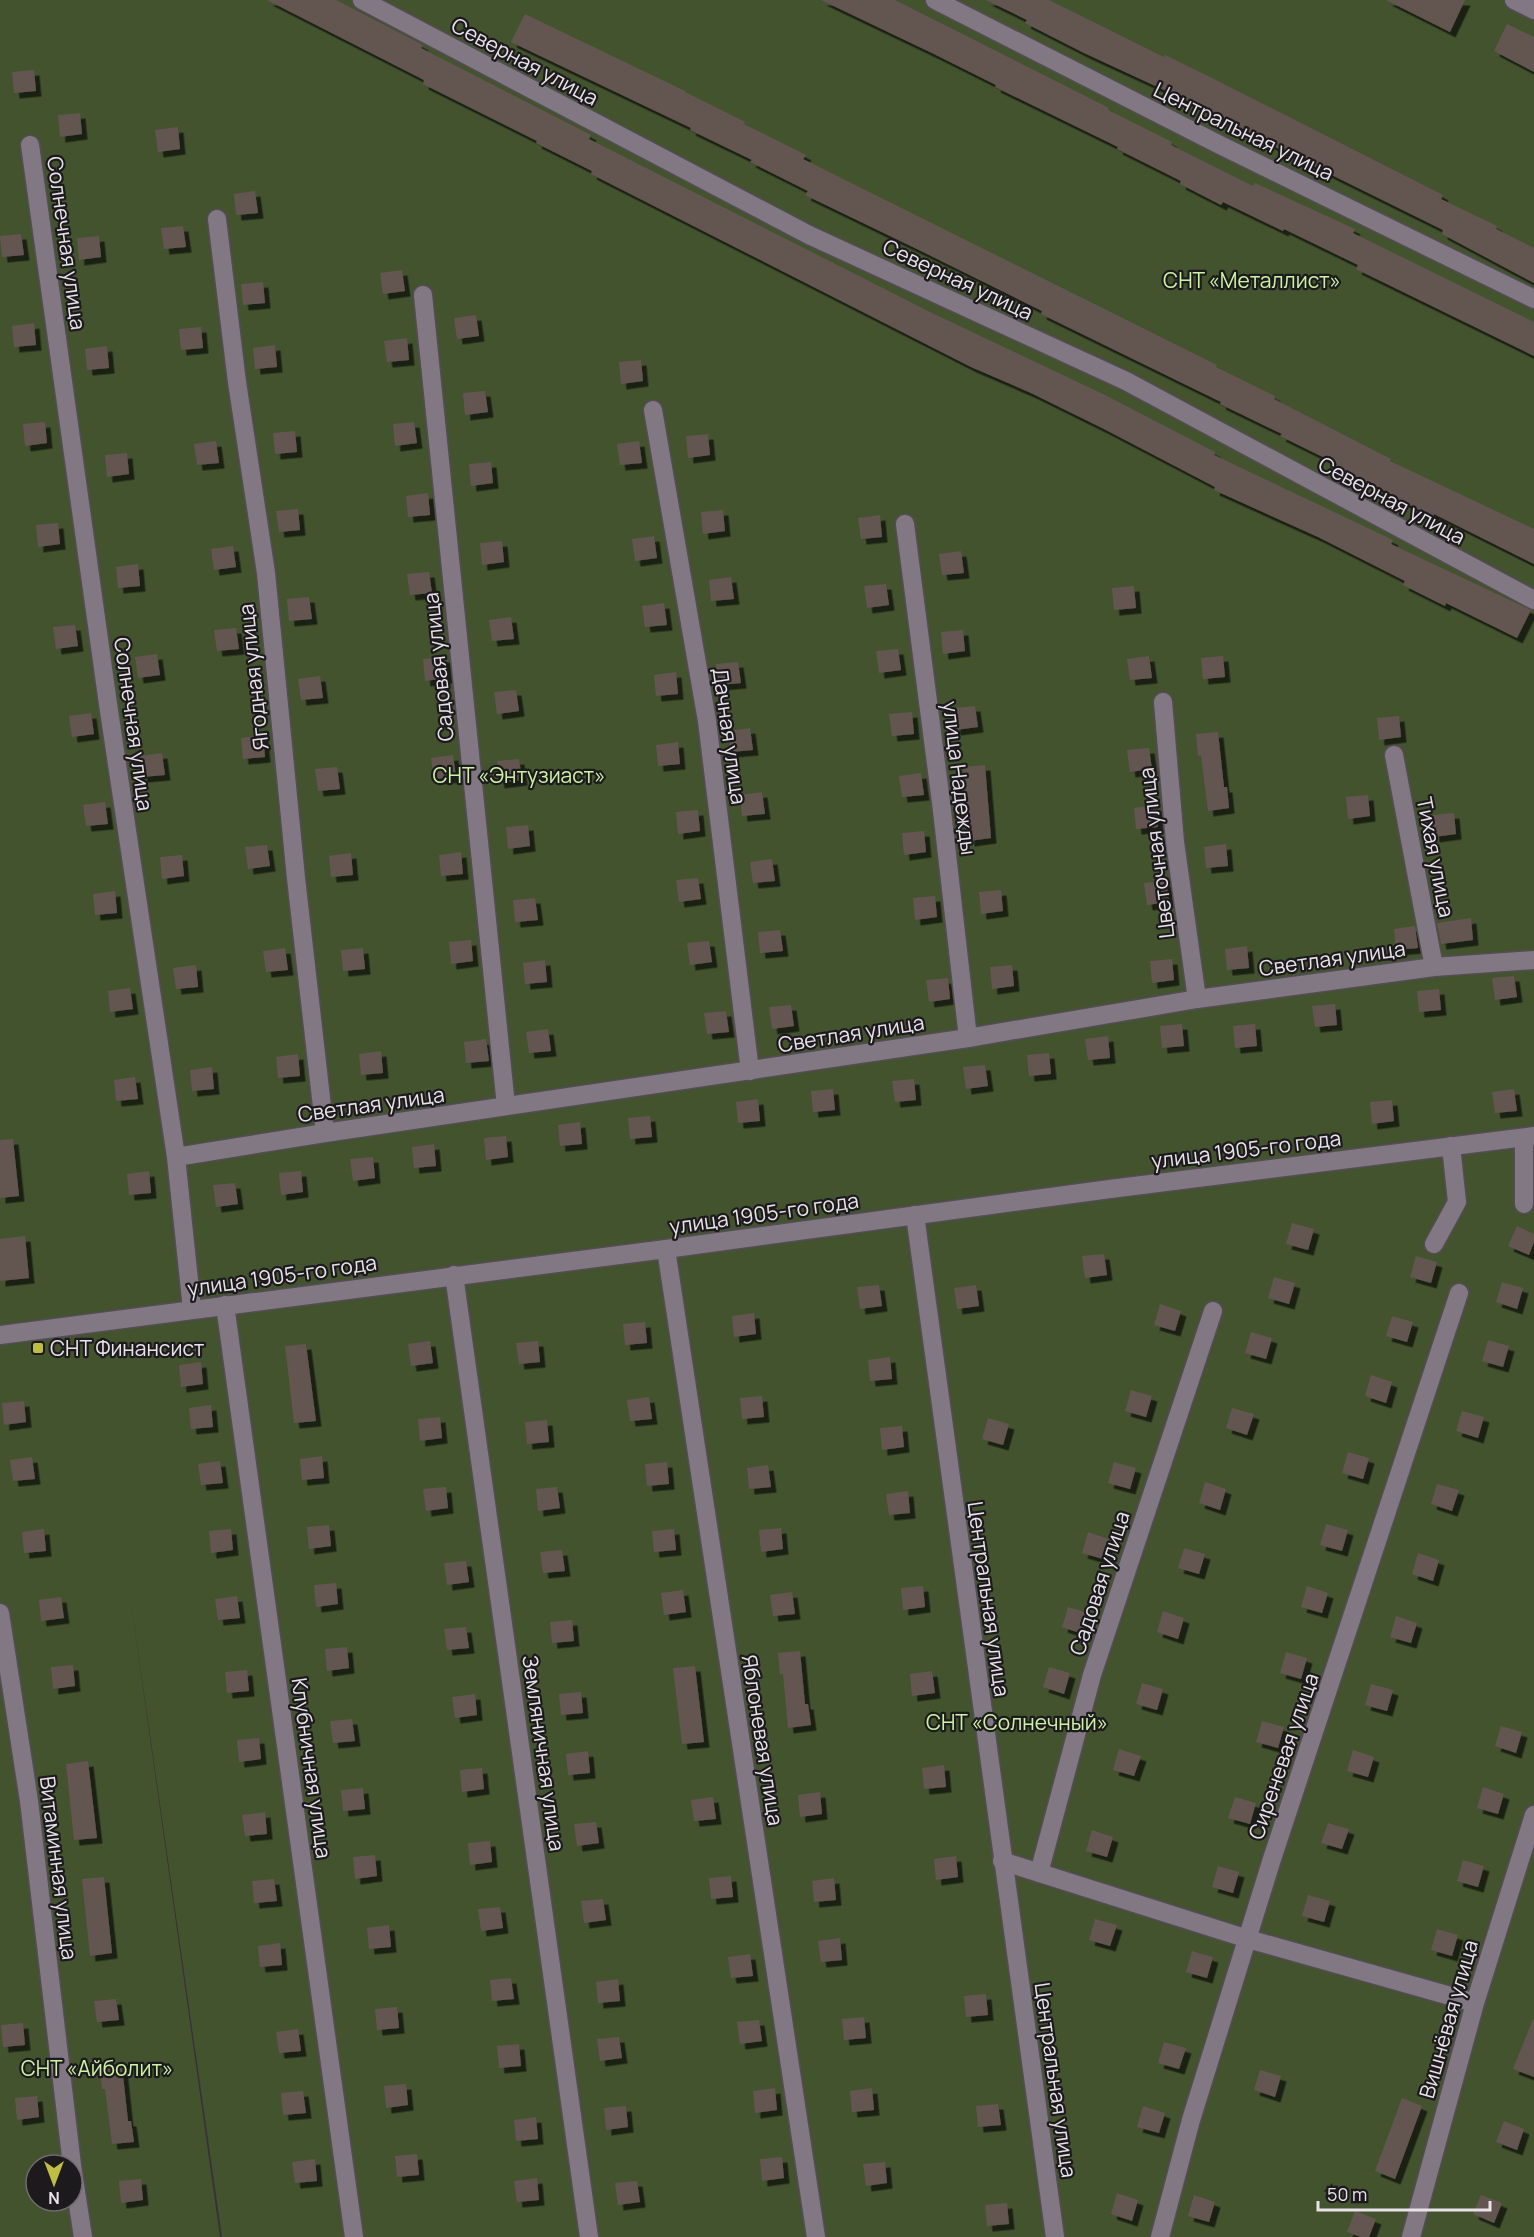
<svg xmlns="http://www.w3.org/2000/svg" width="1534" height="2237" viewBox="0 0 1534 2237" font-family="Manrope,sans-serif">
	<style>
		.green { fill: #42532e; fill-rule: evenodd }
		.building { fill: #635550; filter: url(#shadow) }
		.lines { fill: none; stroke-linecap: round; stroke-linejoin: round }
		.street-casing { stroke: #544d55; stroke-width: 21 }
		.secondary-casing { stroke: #544d55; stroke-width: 21 }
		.street { stroke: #827883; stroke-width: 18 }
		.secondary { stroke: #827883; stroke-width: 18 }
		.poi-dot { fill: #bfbe42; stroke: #1d1a1e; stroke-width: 2 }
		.labels { text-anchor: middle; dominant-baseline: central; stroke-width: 4.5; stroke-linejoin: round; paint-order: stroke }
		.street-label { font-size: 21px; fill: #e9e3e9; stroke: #1d1a1e }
		.park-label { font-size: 21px; fill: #ccf3a3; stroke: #1d1a1e }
		.poi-label { font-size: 21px; fill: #e9e3e9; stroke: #1d1a1e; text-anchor: start }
	</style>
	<defs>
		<filter id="shadow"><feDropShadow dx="5.5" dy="5.5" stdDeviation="0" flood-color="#0009"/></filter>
	</defs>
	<rect width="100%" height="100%" fill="#393039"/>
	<!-- green -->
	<path class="green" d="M0,0H1534V2237H222L131,1602L220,2237H0ZM36,2165H72V2201H36Z"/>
	<!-- building -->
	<path class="building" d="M267,0H336L423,45L421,48L591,135L589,139L930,312L1105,395L1215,452L1214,455L1393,540L1391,544L1531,610L1517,638L1446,603L1445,606L1403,585L1405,581L1318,537L1214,490L1215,487L1104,429L1031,393L971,367L591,174L592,171L536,143L537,141L423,84L424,80Z
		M821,0H895L1109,108L1108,110L1172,142L1171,145L1253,186L1255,183L1355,229L1353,233L1534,322V356L1356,269L1358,265L1284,229L1283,231L1223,202L1221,205L1180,184L1181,181L1117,149L1118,147L995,87L996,85L934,54Z
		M986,0H1049L1164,57L1165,55L1206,75L1443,195L1441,199L1497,226L1496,229L1534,248V283L1442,234L1443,230L1275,147L1216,114L1084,53L1025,23L1027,20Z
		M1386,0H1465L1450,32Z
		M525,14L685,91V92L745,122L744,124L806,155L803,159L1217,365L1216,367L1275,396L1274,399L1391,459L1390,461L1534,529V564L1434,514L1433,517L1392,496L1393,495L1335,466L1337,464L1280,436L1282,434L1220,404L1221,402L1041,314L1042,311L921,251L805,195L808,191L750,162L752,160L690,130L691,128L511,42Z
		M1507,24L1534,37V72L1494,51Z
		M34,70L36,91L14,93L12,72Z
		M80,113L82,134L60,137L58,115Z
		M178,127L180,149L158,152L155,130Z
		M255,191L258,213L236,215L234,194Z
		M183,226L186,247L164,249L161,228Z
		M21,234L24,255L2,257L0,236Z
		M99,236L101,257L79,260L77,238Z
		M402,270L405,291L383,294L380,273Z
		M263,282L265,303L243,305L241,284Z
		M476,315L479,336L457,339L454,318Z
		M34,323L36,345L14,347L12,326Z
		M201,327L203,348L181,350L179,329Z
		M407,338L409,360L387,362L384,341Z
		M275,345L277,367L255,369L253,348Z
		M107,346L109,368L87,370L85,349Z
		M641,360L643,381L621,384L619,362Z
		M485,391L488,412L465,415L463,393Z
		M45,422L47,443L25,446L23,424Z
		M414,422L417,443L395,446L393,424Z
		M295,431L297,452L275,454L273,433Z
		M708,434L710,455L688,458L686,436Z
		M216,441L219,463L197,465L194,444Z
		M639,441L642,463L620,465L617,444Z
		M127,453L129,474L107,477L105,455Z
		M491,462L493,483L471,486L469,464Z
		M428,493L430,515L408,517L406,496Z
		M298,509L300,530L279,532L276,511Z
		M723,510L725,531L703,534L701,512Z
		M880,515L882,537L861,539L858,518Z
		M58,523L60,544L38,547L36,525Z
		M654,536L657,558L635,561L632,539Z
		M502,541L504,562L482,565L480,543Z
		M233,546L236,567L214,570L211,549Z
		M961,551L964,573L942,575L939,554Z
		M138,564L140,586L118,588L116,567Z
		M429,572L432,593L410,595L407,574Z
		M731,577L734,599L711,601L709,580Z
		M886,584L889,605L867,608L864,586Z
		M1134,586L1136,608L1114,610L1112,588Z
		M309,597L312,619L289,621L287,599Z
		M664,603L667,625L645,627L642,606Z
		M511,617L514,639L492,641L489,620Z
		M75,625L78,646L56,649L53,627Z
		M236,628L239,649L217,651L214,630Z
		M963,630L965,651L943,654L941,632Z
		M898,649L901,670L879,673L876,651Z
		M157,654L160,675L138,678L135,657Z
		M1149,656L1152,678L1130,680L1127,659Z
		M1223,656L1225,677L1203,679L1201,658Z
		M445,657L447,678L425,681L423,659Z
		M738,662L741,683L719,685L716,664Z
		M676,672L678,694L656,696L654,675Z
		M320,676L323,698L301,700L298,679Z
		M516,690L519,711L497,714L494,692Z
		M975,706L978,727L955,730L953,708Z
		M912,712L914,734L892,736L889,714Z
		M91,713L94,734L72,737L69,716Z
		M1399,716L1401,737L1379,740L1377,718Z
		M750,728L753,750L731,752L728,731Z
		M1218,732L1224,787H1227L1229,808L1208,811L1201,755L1198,756L1196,734Z
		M263,735L265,757L243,759L241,738Z
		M678,742L680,764L658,766L656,745Z
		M1149,748L1152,769L1130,772L1127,750Z
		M162,753L165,775L142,777L140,756Z
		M453,755L456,777L434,779L431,758Z
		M519,759L522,780L499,783L497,761Z
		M985,765L991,838L969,841L963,767Z
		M337,767L340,789L318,791L315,769Z
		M921,773L924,795L902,797L899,776Z
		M762,792L765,814L742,816L740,795Z
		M1368,795L1370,816L1348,819L1346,797Z
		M105,802L108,824L86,826L83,805Z
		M1156,805L1158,827L1136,829L1134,808Z
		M698,810L700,831L678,834L676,812Z
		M1454,813L1456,834L1434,837L1432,815Z
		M528,825L530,846L508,849L506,827Z
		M924,831L926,852L904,855L902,833Z
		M1226,844L1228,866L1206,868L1204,847Z
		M267,845L270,866L248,869L245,847Z
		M461,852L463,874L441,876L439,855Z
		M351,853L353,875L331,877L329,856Z
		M182,855L184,876L162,879L160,857Z
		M772,859L775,881L753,883L750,862Z
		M698,878L701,899L679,902L676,880Z
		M1166,881L1169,902L1147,905L1144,883Z
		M1001,890L1003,911L981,914L979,892Z
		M115,891L117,913L95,915L93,894Z
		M935,896L937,917L915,920L913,898Z
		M535,898L538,920L515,922L513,900Z
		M1471,918L1473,940L1441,944L1437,923Z
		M1415,926L1418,948L1396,950L1394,929Z
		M780,930L783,951L760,953L758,932Z
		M471,940L473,961L451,964L449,942Z
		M709,941L712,962L690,965L687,943Z
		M1247,946L1249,968L1227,970L1225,949Z
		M285,948L288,970L266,972L263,951Z
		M363,948L365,969L343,971L341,950Z
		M1172,959L1174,980L1152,983L1150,961Z
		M545,960L547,982L525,984L523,963Z
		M196,965L198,987L176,989L173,968Z
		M1012,965L1014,986L992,989L990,967Z
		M1514,976L1517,997L1495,1000L1492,978Z
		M948,978L950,999L929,1002L926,980Z
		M130,988L133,1009L110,1012L108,991Z
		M1439,989L1441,1010L1419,1012L1417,991Z
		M1335,1004L1337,1025L1315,1027L1312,1006Z
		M791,1005L794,1026L772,1029L769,1007Z
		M726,1011L729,1032L707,1034L704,1013Z
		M1182,1024L1184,1046L1162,1048L1160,1026Z
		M1255,1024L1257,1046L1235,1048L1233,1026Z
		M548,1029L551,1051L529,1053L526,1032Z
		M1108,1036L1110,1058L1088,1060L1085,1039Z
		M486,1039L489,1061L466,1063L464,1042Z
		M381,1051L383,1073L361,1075L359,1054Z
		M1049,1053L1051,1074L1029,1076L1027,1055Z
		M298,1054L300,1076L278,1078L276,1057Z
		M985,1065L988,1086L966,1089L963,1067Z
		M212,1067L214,1089L192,1091L190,1070Z
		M135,1077L138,1099L116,1101L114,1080Z
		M914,1079L916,1100L895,1102L892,1081Z
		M833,1089L835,1110L813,1112L811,1091Z
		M1514,1089L1517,1111L1495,1113L1492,1092Z
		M758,1099L760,1121L738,1123L736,1102Z
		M1392,1100L1394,1121L1372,1124L1370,1102Z
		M650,1116L652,1137L630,1139L628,1118Z
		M580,1122L582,1144L560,1146L558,1125Z
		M506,1136L508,1157L486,1160L484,1138Z
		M13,1139L19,1196L0,1198V1140Z
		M434,1144L436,1166L414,1168L412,1147Z
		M373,1157L375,1178L353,1181L350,1159Z
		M149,1171L151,1193L129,1195L127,1174Z
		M301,1171L303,1192L281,1195L279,1173Z
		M235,1183L238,1204L216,1207L213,1185Z
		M1292,1223L1314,1229L1308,1250L1286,1244Z
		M1517,1226L1534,1234V1242L1529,1255L1508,1246Z
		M25,1236L29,1278L0,1281V1239Z
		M1104,1254L1107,1275L1085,1278L1082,1256Z
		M1416,1256L1437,1262L1431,1283L1410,1277Z
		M1274,1277L1295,1283L1289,1304L1268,1298Z
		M1502,1282L1523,1288L1517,1309L1496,1302Z
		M879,1285L882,1306L860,1309L857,1287Z
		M976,1285L979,1306L957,1309L954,1288Z
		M1160,1304L1181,1311L1175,1331L1154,1325Z
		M754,1313L756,1334L734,1337L732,1316Z
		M1392,1316L1413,1322L1407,1342L1386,1336Z
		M645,1322L647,1343L625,1345L623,1324Z
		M1251,1332L1272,1338L1266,1359L1245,1353Z
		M1488,1340L1509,1346L1503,1367L1482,1361Z
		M430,1341L433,1363L411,1366L408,1344Z
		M538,1341L540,1362L519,1364L516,1343Z
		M306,1344L316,1421L294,1423L285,1346Z
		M890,1357L892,1379L870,1381L868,1360Z
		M201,1362L203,1384L181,1387L179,1365Z
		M1371,1375L1392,1382L1386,1403L1365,1396Z
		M1131,1390L1152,1396L1146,1417L1125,1411Z
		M762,1396L764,1417L742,1419L740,1398Z
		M649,1397L652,1419L630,1421L627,1400Z
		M24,1401L26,1422L4,1425L2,1403Z
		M211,1405L213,1427L191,1429L189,1408Z
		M1232,1408L1254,1414L1247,1435L1226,1428Z
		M1462,1411L1484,1417L1478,1438L1456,1431Z
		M440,1417L442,1438L420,1441L418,1419Z
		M988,1418L1009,1424L1003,1445L982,1439Z
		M547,1420L549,1442L527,1444L525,1422Z
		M902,1426L904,1447L882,1450L880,1428Z
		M1348,1452L1369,1458L1363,1479L1342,1473Z
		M322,1456L324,1478L302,1480L300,1459Z
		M32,1457L35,1479L13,1481L10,1460Z
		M220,1461L223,1483L201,1485L198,1464Z
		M667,1462L669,1484L647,1486L645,1464Z
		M1114,1462L1136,1468L1130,1489L1108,1483Z
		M768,1465L771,1487L749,1489L747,1468Z
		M1205,1482L1226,1489L1220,1510L1199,1503Z
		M1437,1484L1459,1490L1452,1511L1431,1504Z
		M446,1487L448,1508L426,1511L423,1489Z
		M557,1487L560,1508L538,1511L536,1489Z
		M908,1491L910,1513L889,1515L886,1494Z
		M1326,1524L1348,1530L1342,1551L1320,1545Z
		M329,1525L331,1546L309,1549L307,1527Z
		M781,1528L783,1549L761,1552L759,1530Z
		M44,1529L46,1551L24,1553L22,1532Z
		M231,1529L233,1550L211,1553L209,1531Z
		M674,1529L676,1550L654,1552L652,1531Z
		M1088,1532L1109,1539L1103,1559L1082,1553Z
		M1184,1548L1205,1554L1199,1574L1178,1568Z
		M562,1550L565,1571L543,1573L540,1552Z
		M1418,1553L1439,1560L1433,1581L1412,1574Z
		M466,1561L469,1582L447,1585L444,1563Z
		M336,1583L338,1604L316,1607L314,1585Z
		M923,1586L925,1607L903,1610L901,1588Z
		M1307,1586L1328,1593L1322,1613L1301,1607Z
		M683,1590L686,1612L664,1615L661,1593Z
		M792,1592L795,1614L773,1616L770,1595Z
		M237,1596L240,1618L218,1620L215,1599Z
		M61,1597L64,1618L41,1621L39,1600Z
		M1068,1607L1089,1613L1083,1634L1062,1627Z
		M1163,1611L1184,1618L1178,1639L1157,1632Z
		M1396,1616L1417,1623L1411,1643L1390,1637Z
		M572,1620L574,1641L552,1643L550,1622Z
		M466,1627L469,1648L447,1650L444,1629Z
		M347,1647L349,1668L327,1671L325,1649Z
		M800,1651L805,1704H808L811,1725L788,1728L783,1674H780L778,1653Z
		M1286,1652L1307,1658L1301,1679L1280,1673Z
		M73,1665L75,1686L53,1689L51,1667Z
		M695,1666L704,1742L682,1744L673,1668Z
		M1049,1667L1070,1673L1064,1694L1043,1687Z
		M247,1670L249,1691L227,1693L225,1672Z
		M932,1671L935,1693L912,1696L910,1674Z
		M1142,1683L1163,1689L1157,1710L1136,1704Z
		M1371,1684L1393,1690L1387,1711L1365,1705Z
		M581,1692L583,1713L561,1715L559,1694Z
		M475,1694L477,1715L455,1718L452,1697Z
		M352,1719L355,1741L333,1743L330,1721Z
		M1262,1721L1284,1727L1278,1748L1256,1742Z
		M1501,1726L1522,1732L1516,1753L1495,1746Z
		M259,1738L261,1759L239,1762L237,1740Z
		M1119,1749L1141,1756L1134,1776L1113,1770Z
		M1353,1750L1374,1757L1368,1777L1347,1771Z
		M588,1751L590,1773L568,1775L566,1754Z
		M88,1761L97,1838L74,1840L66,1764Z
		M944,1765L946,1787L924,1789L922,1768Z
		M482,1768L484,1789L462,1792L460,1770Z
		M1483,1787L1504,1794L1498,1814L1477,1808Z
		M363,1788L365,1809L343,1811L341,1790Z
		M820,1792L822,1814L800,1817L798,1795Z
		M713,1797L716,1819L694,1821L691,1800Z
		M1235,1797L1256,1803L1250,1824L1228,1818Z
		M265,1812L267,1834L245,1836L242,1815Z
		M596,1822L599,1843L577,1846L574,1824Z
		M1328,1823L1349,1829L1342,1849L1321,1843Z
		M1092,1830L1113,1837L1107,1857L1086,1851Z
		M490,1841L492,1862L470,1865L468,1843Z
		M375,1855L377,1876L355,1879L353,1857Z
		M956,1856L958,1877L936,1880L934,1859Z
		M1463,1860L1484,1866L1478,1887L1457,1881Z
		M1218,1866L1239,1872L1233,1893L1212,1887Z
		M731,1876L733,1897L711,1899L709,1878Z
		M104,1877L112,1953L90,1956L82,1879Z
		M834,1878L836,1900L814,1902L812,1881Z
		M274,1879L277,1901L254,1903L252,1881Z
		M1308,1895L1330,1901L1324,1922L1302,1916Z
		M603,1899L606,1920L584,1923L581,1901Z
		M500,1907L503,1928L481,1931L478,1909Z
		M1095,1919L1117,1925L1110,1946L1089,1940Z
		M389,1925L391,1947L369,1949L367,1928Z
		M1437,1929L1458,1935L1452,1956L1431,1950Z
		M840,1938L842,1960L821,1962L818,1941Z
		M280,1943L282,1965L260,1967L258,1946Z
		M1192,1951L1213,1957L1207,1978L1186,1972Z
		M750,1954L753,1976L731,1978L728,1957Z
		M511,1978L514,1999L492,2001L490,1980Z
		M618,1979L620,2001L598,2003L596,1982Z
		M986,1994L988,2015L966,2017L964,1996Z
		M116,1999L119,2020L97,2022L94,2001Z
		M397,2007L399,2028L377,2030L375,2009Z
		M864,2017L866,2038L844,2040L842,2019Z
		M1533,2019H1534V2077L1513,2069Z
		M759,2020L762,2041L740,2044L737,2022Z
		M23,2023L25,2045L3,2047L1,2025Z
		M298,2029L301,2051L279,2053L276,2032Z
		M619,2037L622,2058L600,2061L597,2039Z
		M1164,2042L1186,2048L1179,2069L1158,2063Z
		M519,2044L521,2066L499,2068L497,2046Z
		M122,2066L128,2121H131L134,2142L112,2144L105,2089H102L100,2068Z
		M1260,2070L1281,2076L1275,2097L1254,2090Z
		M406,2084L408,2105L386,2108L384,2086Z
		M775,2088L777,2110L755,2113L753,2091Z
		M872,2088L874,2110L852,2112L850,2091Z
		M303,2091L306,2113L283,2115L281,2093Z
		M37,2096L39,2117L17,2120L15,2098Z
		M1402,2098L1422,2106L1395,2179L1375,2171Z
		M998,2104L1001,2125L978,2127L976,2106Z
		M626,2106L628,2127L606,2130L604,2108Z
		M1143,2106L1165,2113L1159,2133L1137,2127Z
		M536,2117L538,2139L516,2141L514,2120Z
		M1504,2121L1524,2129L1517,2150L1496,2142Z
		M417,2154L419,2175L397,2177L395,2156Z
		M782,2157L784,2178L762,2181L760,2159Z
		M315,2159L317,2181L295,2183L292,2162Z
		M885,2162L887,2183L866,2186L863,2164Z
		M537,2178L539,2200L517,2202L514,2181Z
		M141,2179L143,2200L121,2203L119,2181Z
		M637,2181L640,2202L618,2205L615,2183Z
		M1117,2193L1138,2200L1132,2221L1111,2214Z
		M1194,2195L1215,2202L1209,2222L1188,2216Z
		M1481,2195L1502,2203L1494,2223L1473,2214Z
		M1007,2203L1009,2224L987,2226L985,2205Z
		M1355,2211L1376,2219L1369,2237H1361L1347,2232Z"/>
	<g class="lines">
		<!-- street casing -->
		<g class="street-casing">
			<path id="street" d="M362,0L809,235L1126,381L1534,600
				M935,0L1220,145L1534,299
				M1514,0L1534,10
				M30,145L108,704L176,1157L192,1309
				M217,219L237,382L266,573L296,878L325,1133
				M423,295L506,1106
				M653,410L707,721L750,1071
				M905,524L941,802L968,1038
				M1163,702L1175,842L1197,999
				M1394,755L1434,967
				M1524,1138V1204
				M176,1157L325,1133L968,1038L1197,999L1434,967L1534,960
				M915,1215L1055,2237
				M1434,1244L1457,1202L1451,1146
				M666,1249L816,2237
				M454,1275L589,2237
				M225,1305L354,2237
				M0,1613L29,1801L72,2165
				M1002,1861L1248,1939L1475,2003
				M1039,1873L1092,1675L1213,1311
				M72,2166L83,2237
				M1160,2237L1191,2120L1272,1859L1459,1293
				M1411,2237L1475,2003L1534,1815"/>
		</g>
		<!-- secondary casing -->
		<g class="secondary-casing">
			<path id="secondary" d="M0,1335L666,1249L1110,1189L1534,1136"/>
		</g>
		<!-- street -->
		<use href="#street" class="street"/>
		<!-- secondary -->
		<use href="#secondary" class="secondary"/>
	</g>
	<!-- markers -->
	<rect class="poi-dot" x="32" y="1342" width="12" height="12" rx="3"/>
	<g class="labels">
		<!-- street labels -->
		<g class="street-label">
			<text transform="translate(525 61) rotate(28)">Северная улица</text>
			<text transform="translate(1244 131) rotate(26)">Центральная улица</text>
			<text transform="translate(67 243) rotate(82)">Солнечная улица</text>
			<text transform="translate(958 279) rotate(25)">Северная улица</text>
			<text transform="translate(1392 500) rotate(28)">Северная улица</text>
			<text transform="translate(438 667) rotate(-96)">Садовая улица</text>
			<text transform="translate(253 677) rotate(-96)">Ягодная улица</text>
			<text transform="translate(134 724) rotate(82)">Солнечная улица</text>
			<text transform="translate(730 736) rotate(82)">Дачная улица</text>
			<text transform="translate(960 778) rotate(83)">улица Надежды</text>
			<text transform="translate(1156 853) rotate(-97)">Цветочная улица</text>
			<text transform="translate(1436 857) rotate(79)">Тихая улица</text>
			<text transform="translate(1332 958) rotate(-8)">Светлая улица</text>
			<text transform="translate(851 1033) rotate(-9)">Светлая улица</text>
			<text transform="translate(371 1104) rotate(-8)">Светлая улица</text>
			<text transform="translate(1246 1149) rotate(-7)">улица 1905-го года</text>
			<text transform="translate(764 1213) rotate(-8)">улица 1905-го года</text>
			<text transform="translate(282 1275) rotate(-8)">улица 1905-го года</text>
			<text transform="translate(1099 1583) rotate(-72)">Садовая улица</text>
			<text transform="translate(989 1599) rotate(82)">Центральная улица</text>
			<text transform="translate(763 1740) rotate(81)">Яблоневая улица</text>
			<text transform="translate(544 1753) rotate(82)">Земляничная улица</text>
			<text transform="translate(1283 1756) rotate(-71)">Сиреневая улица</text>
			<text transform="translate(312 1768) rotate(82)">Клубничная улица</text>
			<text transform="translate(59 1868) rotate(83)">Витаминная улица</text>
			<text transform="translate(1448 2019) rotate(-74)">Вишнёвая улица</text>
			<text transform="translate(1056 2080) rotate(82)">Центральная улица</text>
		</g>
		<!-- park labels -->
		<g class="park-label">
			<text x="1252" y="280">СНТ «Металлист»</text>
			<text x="519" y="775">СНТ «Энтузиаст»</text>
			<text x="1017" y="1722">СНТ «Солнечный»</text>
			<text x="97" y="2068">СНТ «Айболит»</text>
		</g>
		<!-- poi labels -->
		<g class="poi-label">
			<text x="50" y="1348">СНТ Финансист</text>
		</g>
	</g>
	<!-- north arrow -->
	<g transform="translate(54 2183) rotate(180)"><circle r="28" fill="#1d1a1e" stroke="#6f6a6f" stroke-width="1.5"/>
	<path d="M0-4.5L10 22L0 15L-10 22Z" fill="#bfbe42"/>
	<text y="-9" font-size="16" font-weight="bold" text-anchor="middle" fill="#e9e3e9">N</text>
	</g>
	<!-- scale -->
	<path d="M1318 2201v9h172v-9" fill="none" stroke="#e9e3e9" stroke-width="3"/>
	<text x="1327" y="2201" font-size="18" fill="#e9e3e9" stroke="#1d1a1e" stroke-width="4.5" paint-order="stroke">50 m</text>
</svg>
